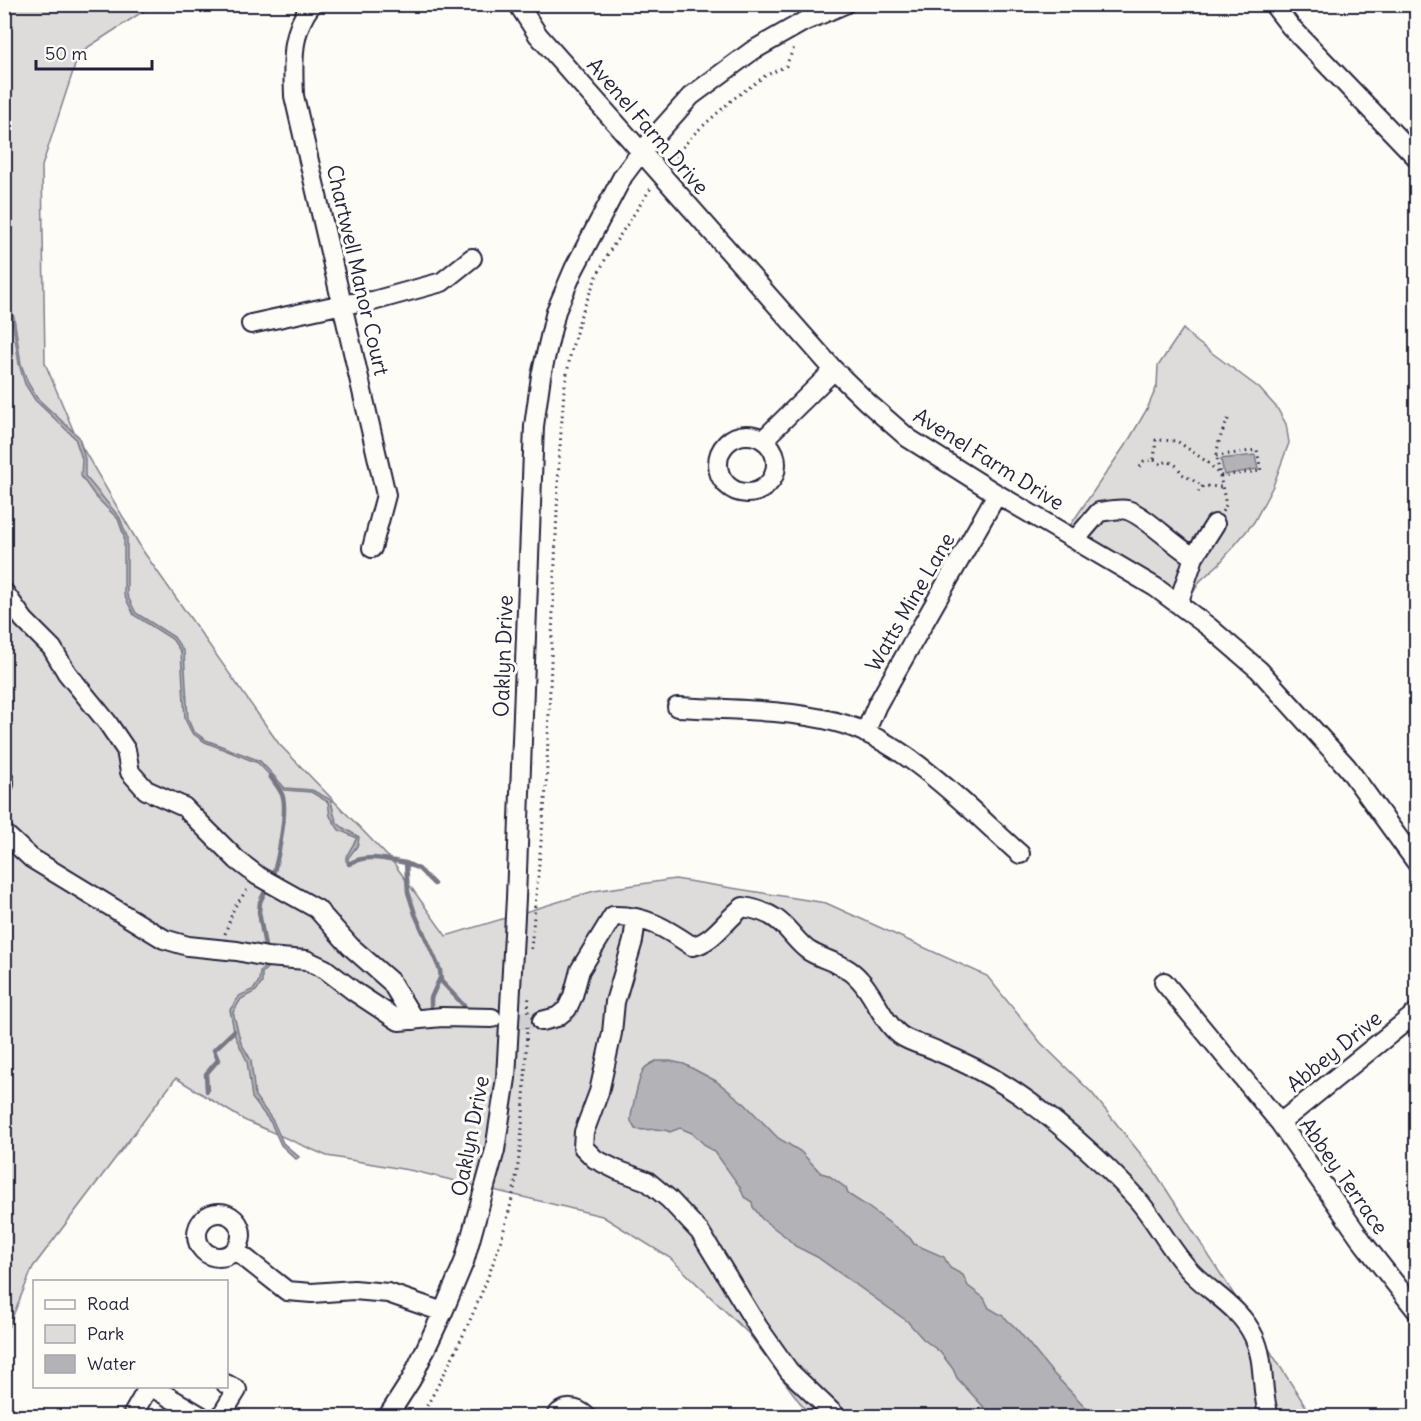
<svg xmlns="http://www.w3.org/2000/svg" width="1421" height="1421" viewBox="0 0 1421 1421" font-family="Delius,sans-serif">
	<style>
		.green { fill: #dddcdb; stroke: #807f8b; stroke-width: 1.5 }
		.water { fill: #b2b2b7; stroke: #787885; stroke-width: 1.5 }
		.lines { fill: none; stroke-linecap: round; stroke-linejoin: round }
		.stream { stroke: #787885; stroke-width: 4.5 }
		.minor-tunnel { stroke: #d1d0d1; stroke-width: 18; stroke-dasharray: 18 9; stroke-linecap: butt }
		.minor-casing { stroke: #22223b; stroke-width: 22 }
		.path { stroke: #22223b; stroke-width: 3; stroke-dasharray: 1.5 4.5; stroke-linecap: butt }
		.minor { stroke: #fdfcf7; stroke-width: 18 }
		.labels { text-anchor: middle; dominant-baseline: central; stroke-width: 6; stroke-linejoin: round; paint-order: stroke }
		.street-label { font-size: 21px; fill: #22223b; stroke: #fdfcf7 }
	</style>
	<rect width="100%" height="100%" fill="#fdfcf7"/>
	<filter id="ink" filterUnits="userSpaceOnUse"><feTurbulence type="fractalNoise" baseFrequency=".0167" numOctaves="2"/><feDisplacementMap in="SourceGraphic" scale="12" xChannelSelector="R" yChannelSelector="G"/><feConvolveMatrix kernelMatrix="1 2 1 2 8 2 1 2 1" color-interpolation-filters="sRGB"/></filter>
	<g filter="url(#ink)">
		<!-- green -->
		<path class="green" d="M5,5H153L79,53L42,166L45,363L76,437L143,551L279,744L393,862L446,936L594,891L675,879L826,903L987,976L1041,1043L1092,1093L1155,1172L1312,1416H810L749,1334L670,1258L602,1216L414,1171L327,1156L244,1120L176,1078L33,1267L5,1335Z
			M1183,329L1196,341L1259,388L1277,408L1286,424L1289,443L1273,486L1254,522L1219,564L1200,581L1186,605L1067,530L1130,438L1147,409L1157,386L1158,366Z"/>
		<!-- water -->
		<path class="water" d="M5,302L14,317L21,364L28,383L37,398L79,437L85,459V476L120,518L127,537V595L136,613L174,637L184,652L188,719L193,731L206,740L260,761L285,788L312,790L331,800C336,829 337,823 359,837L358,845L348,858L349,864L346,861V857L357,838L339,830L330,816L328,802L311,792L284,790L258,763L205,742L192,733L185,719L181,652L172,639L134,615L124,595V536L118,519L95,496L81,476L82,459L75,438L35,400L25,384L19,364L12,317L5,307Z
			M1255,455L1258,469L1224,475L1221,459Z
			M267,964L269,966L262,973V983L256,991L241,999L233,1012L241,1043L251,1060L255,1096L273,1121L283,1143L299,1157L296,1159L281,1145L271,1123L252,1098L247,1061L235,1036L230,1010L239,996L254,989L259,981L260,972Z
			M656,1061H670L684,1064L716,1081L745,1104L778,1138L800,1151L821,1173L828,1175L846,1188L848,1194L864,1204L910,1238L914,1244L944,1257L950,1268L963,1275L968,1286L984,1298L989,1308L1003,1316L1016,1328L1051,1371L1094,1416H992L957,1378L953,1369L940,1352L923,1339L907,1321L817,1257L795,1246L786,1237L762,1219L753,1207L752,1202L744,1197L740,1187L715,1152L707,1147L692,1133L680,1128L670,1132C658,1126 647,1132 635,1129C634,1126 632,1124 631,1121C630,1116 640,1073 644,1069C646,1066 652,1063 656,1061Z"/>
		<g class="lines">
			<!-- stream -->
			<path class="stream" d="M270,776C274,782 281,790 283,797C287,812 278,862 272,877
				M406,863L419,869L434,884
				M349,864C366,853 388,860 406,863L408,892L415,914L440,970L441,981L468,1010
				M266,952L259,912L260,902L268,885
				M431,1010V998L440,978
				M207,1091L206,1074L218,1060L214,1050L234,1031"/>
			<!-- minor-tunnel -->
			<path class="minor-tunnel" d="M494,1018L542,1021"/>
			<!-- minor casing -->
			<g class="minor-casing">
				<path id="minor" d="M312,4C290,32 293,62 294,96L386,495L372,548
					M518,4L538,35L834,370L867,402L908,438L997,494L1155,587L1209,627L1259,670L1347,767L1416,862
					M1273,4L1290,26L1416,157
					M251,324L343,304L373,301L442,282L472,258
					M718 464a29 29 0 1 1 58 0a29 29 0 1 1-58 0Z
					M763,440L834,370
					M1075,540L1099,512C1107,511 1120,508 1127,510C1145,515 1174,546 1194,557L1215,524
					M4,592L24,620L52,648L67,673L107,722L126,750L130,772L146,790L184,807L237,860L258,876L317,909L350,946L391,982L414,1020
					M1178,604L1194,557
					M677,707C730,710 785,709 836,722C904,739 969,809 1020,854
					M865,733L877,705L997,494
					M4,780V784
					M4,833L31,858L164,939L188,946L237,951L267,957L306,960L325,969L355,992L399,1021L442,1017L492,1018
					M636,919L633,941L615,1002L612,1033L599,1092L584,1132L583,1147L595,1159L617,1170L647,1181L669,1199L700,1232L758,1327L789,1371L836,1416
					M1164,982L1280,1123L1365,1245L1416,1310
					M542,1021L557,1017L567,1009L573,996L580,970L613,916C645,915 667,929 692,946C713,943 726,919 743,907C756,909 770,913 780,922C791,931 797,943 809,951C827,962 846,963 860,980C875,996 882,1021 900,1035C911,1043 925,1045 937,1051C961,1061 984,1072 1006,1086C1049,1113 1103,1161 1137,1199C1157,1222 1170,1250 1191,1272C1212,1294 1241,1308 1254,1337C1266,1362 1260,1390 1269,1416
					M1280,1123L1416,1013
					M197 1235a22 22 0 1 1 44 0a22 22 0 1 1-44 0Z
					M235,1250L287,1291L312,1293L354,1290L388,1293L443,1312
					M150,1386L201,1416
					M132,1416L149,1386
					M221,1416L237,1390L226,1384
					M388,1416L411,1380L443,1312L464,1262L495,1150L506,1078L516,898L534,426L541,376L556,311L574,269L623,176L641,152L691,96L752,51L803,22L845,4
					M556,1416C564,1406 577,1407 586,1416"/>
			</g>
			<!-- path -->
			<path class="path" d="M671,161L693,135L733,99L765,76L786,66L795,45
				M1216,456L1257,450L1261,471L1220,476C1214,448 1218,442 1229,417
				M1154,460L1161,464L1168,461L1177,466L1182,474L1203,486
				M1140,467L1144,461L1154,460L1156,440L1177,441L1210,464L1220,476L1226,505L1222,512
				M1198,492L1203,486L1223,487
				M225,934L234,908L249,887
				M531,949L546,789L559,460L564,391L571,351L581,315L595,280L609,252L651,188
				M528,1012L529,994
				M421,1416C460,1348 503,1257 516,1178C524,1129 525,1077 527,1027"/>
			<!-- minor -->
			<use href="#minor" class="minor"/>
		</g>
	</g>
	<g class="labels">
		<!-- street labels -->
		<g class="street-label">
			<text transform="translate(648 126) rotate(49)">Avenel Farm Drive</text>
			<text transform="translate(358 270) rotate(77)">Chartwell Manor Court</text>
			<text transform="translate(989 459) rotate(32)">Avenel Farm Drive</text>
			<text transform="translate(910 602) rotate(-60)">Watts Mine Lane</text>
			<text transform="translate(503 656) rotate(-88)">Oaklyn Drive</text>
			<text transform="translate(1334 1051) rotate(-39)">Abbey Drive</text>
			<text transform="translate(470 1136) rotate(-79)">Oaklyn Drive</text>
			<text transform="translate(1344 1176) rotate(55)">Abbey Terrace</text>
		</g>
	</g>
	<!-- margin -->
	<rect width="1421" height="1421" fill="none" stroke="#fdfcf7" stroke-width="24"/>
	<rect x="12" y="12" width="1397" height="1397" fill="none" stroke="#22223b" stroke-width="2" filter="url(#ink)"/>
	<!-- legend -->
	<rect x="33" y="1280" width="195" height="108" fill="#fdfcf7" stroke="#a5a5ac" stroke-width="1.5"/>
	<rect x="45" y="1300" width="30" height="9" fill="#fdfcf7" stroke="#a5a5ac" stroke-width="1.5"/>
	<text x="87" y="1310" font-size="18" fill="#22223b">Road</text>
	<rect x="45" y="1325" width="30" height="18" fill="#dddcdb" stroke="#a5a5ac" stroke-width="1.5"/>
	<text x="87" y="1340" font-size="18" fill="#22223b">Park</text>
	<rect x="45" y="1355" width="30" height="18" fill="#b2b2b7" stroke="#a5a5ac" stroke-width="1.5"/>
	<text x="87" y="1370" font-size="18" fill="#22223b">Water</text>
	<!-- scale -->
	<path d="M36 60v9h116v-9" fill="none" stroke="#22223b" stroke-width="3"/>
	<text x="45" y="60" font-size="18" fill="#22223b" stroke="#fdfcf7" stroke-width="4.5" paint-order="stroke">50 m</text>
</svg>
